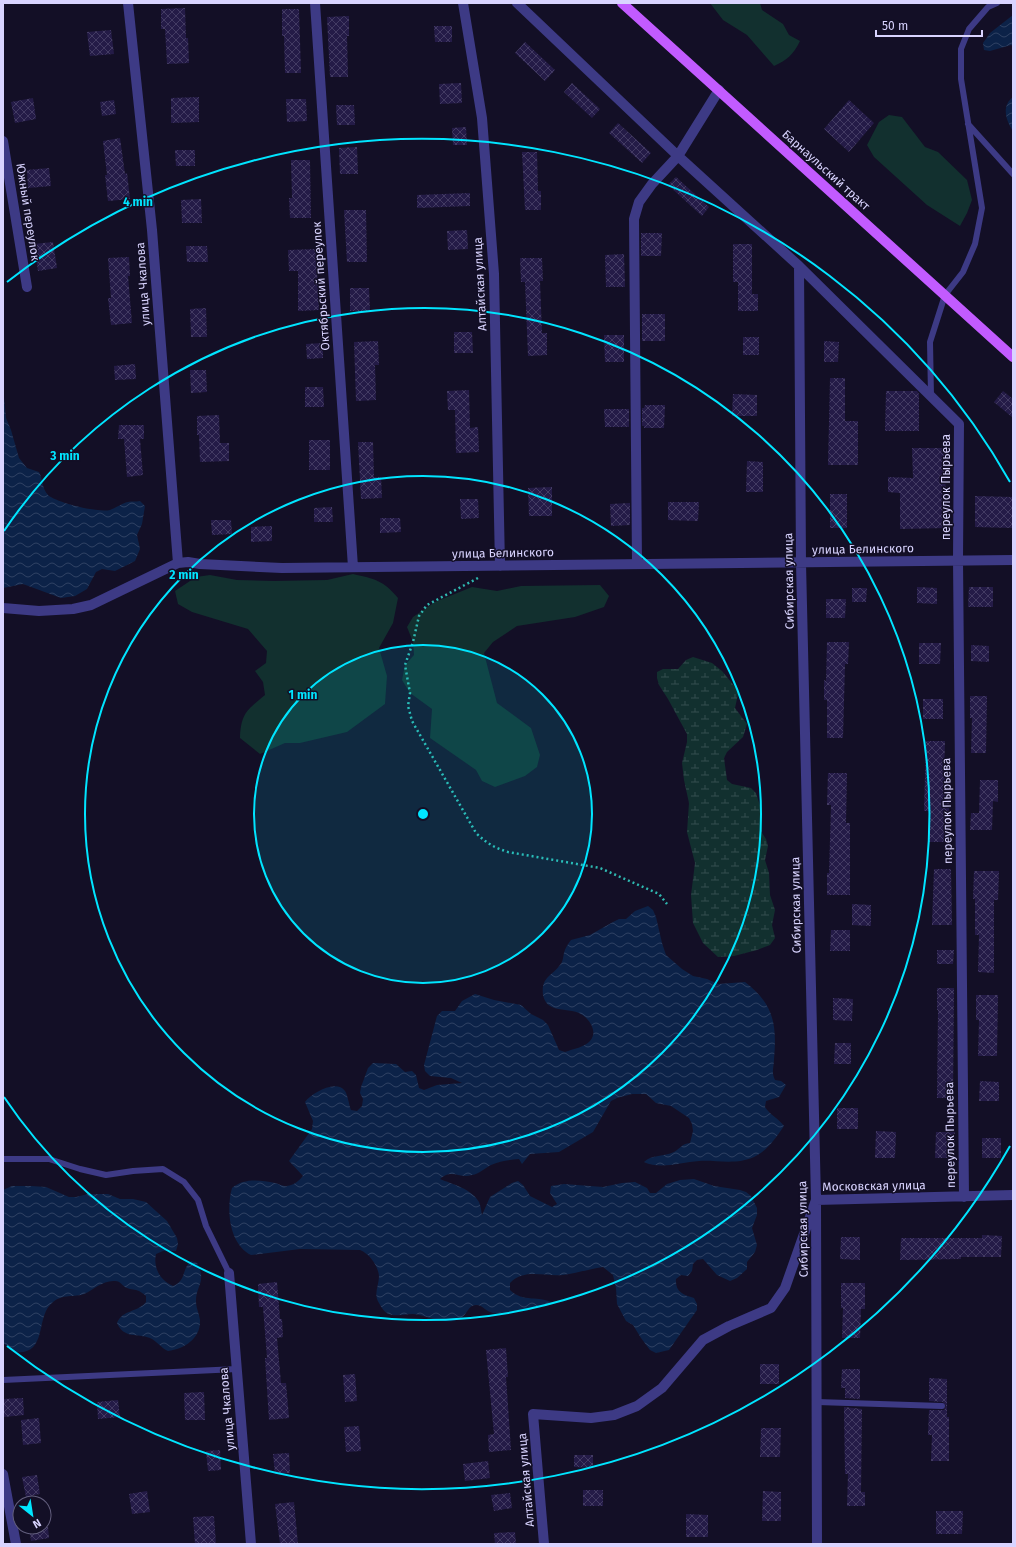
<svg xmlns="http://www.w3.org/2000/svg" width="1016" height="1547" viewBox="0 0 1016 1547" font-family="'Fira Sans',sans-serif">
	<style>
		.grass { fill: #12302f }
		.wetland { fill: url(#wetland-marsh) }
		.water { fill: url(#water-waves) }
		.building { fill: url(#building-cross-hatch) }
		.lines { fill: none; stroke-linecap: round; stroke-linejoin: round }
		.path { stroke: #2fb8b0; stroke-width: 2.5; stroke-dasharray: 2 3; stroke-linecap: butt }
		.service { stroke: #3d3a85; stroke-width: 6 }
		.minor { stroke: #3d3a85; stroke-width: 10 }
		.primary { stroke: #c25bff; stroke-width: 10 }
		.ring { fill: none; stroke: #00e5ff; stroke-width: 2 }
		.labels { text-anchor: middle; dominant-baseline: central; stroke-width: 3; stroke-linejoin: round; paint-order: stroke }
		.street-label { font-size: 12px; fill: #d9d4ff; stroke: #130f26 }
		.centre { fill: #00e5ff; stroke: #130f26; stroke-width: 2 }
		.ring-label { font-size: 12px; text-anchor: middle; font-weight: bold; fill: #00e5ff; stroke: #130f26; stroke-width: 3; stroke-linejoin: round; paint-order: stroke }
	</style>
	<defs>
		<pattern id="wetland-marsh" width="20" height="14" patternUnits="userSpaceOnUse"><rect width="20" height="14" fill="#12302f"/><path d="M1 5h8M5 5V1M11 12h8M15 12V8" fill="none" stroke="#344d4e"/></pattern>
		<pattern id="water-waves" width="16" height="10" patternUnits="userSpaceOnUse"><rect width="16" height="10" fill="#0c2248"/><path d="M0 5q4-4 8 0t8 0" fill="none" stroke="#2f4163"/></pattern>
		<pattern id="building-cross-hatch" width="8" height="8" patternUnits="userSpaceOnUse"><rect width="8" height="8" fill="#241b47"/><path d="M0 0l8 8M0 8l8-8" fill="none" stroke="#433b63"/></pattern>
	</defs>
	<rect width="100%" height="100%" fill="#130f26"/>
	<!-- grass -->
	<path class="grass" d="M710,3H760L762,10L783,24L789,35L800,41C794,54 787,60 774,66L747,35L723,20Z
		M889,115L902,117L925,147L938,152L967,180L972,200L967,213L960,226L927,205L874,157L867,145L879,122Z
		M353,574C375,579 383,580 398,598L393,623L379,648L387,676L385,704L347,732L300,743H285L260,754L240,738C241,713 247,710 265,695L263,682L255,671L266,663L267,651L248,629L192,612L178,604L175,591L196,577L210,575L237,580L274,581L327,580Z
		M600,585L609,596L604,607L575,617L517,626L493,642L484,653L497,703L531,728L540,755L537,767L525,776L495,787L482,781L476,770L430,738L432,709L410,693L402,680L405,665L414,655L413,642L407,627L413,617L435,602L472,587L497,591L521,586Z"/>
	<!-- wetland -->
	<path class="wetland" d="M693,657L712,663L722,671L736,688L738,694L735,708L747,724L743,737L727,752L724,758L727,780L732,784L751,788L756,793L762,812V833L766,839L768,846L765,860L769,873L770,895L775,910L772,925L775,938L770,945L757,950L734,956L718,957L703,943L693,923L691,895L695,863L687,832L689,803L684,780L682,763L687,742V734L668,699L659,685L657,678V672L663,669H678L686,660Z"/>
	<!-- water -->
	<path class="water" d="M1013,15V46L1011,45L990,51L984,50L983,43L990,33Z
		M1013,97V131C1006,121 1001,106 1013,97Z
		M3,387L6,418L11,430L19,458L27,468L39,472C43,479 42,489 48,495C57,503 99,513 110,510C116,508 122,503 128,502C131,501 136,502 140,501L145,506L142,524L137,535L140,549L135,561L115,571L102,569L96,572L87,589L75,596L61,598L23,584L3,588Z
		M648,906L653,910L656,917L662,943L666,955L682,969L693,976L707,979L718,984L745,982C774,1004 777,1025 774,1059C774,1067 771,1072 775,1080L781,1081L786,1085L779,1097L766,1101L765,1107C770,1115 778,1118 784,1126C775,1139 768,1150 754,1157C737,1165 717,1160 699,1161C681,1162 661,1170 644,1162C652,1154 664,1157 674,1152C681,1148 681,1144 690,1143L693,1131L692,1124L689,1118L671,1106L656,1103L646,1094H632L617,1098L611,1101L593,1132L559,1152L530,1154L522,1164L519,1159C509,1160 500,1161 491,1165C485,1168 479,1174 472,1175C459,1179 452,1168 440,1179C452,1184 472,1189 479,1202C481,1206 481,1211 482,1215L490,1197L512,1183L518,1181L523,1185L530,1196L552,1207L557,1204L550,1193L551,1186L564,1184L603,1187L622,1183L635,1182L647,1188L650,1193H656L667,1184L680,1180L694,1179L714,1186L740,1190L746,1192L751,1196L757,1208V1215L752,1228L757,1245L755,1252L747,1262V1269L737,1278L730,1281L717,1275L703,1259L697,1260L693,1264L692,1271L688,1276L681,1275L676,1279C675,1292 683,1295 694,1298L697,1304V1310L669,1350L656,1353L650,1350L641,1338L633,1325L626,1321L617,1304L616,1288L613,1275L603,1267C590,1269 577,1273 563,1275C545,1277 524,1268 510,1283V1290C523,1303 539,1295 553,1303C538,1306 506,1315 493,1313C486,1312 483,1305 476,1305C468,1305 467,1315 461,1318C446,1327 428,1315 413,1314C405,1314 396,1317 389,1314C385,1313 381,1307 379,1303C373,1294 379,1286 379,1276C378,1266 370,1254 360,1250L300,1249L251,1255C229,1244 226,1209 232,1188C244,1178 260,1180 275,1183C279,1184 284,1187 287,1186C294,1185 299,1181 303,1176L289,1161L312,1129L313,1121L305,1102C312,1093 336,1079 345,1091C348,1096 349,1105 351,1110L357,1111L362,1106L363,1099L360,1093L361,1087L368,1068L373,1063L396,1064L405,1072L412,1071L416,1075L419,1088L424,1090L437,1085L462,1083L451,1078L430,1076L425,1071L424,1065L437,1016L442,1011H455L462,1001L475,994L494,1000L521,1005L531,1014L543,1020L548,1025L559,1050L565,1052C573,1049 585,1047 590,1041C599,1031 588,1017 579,1013C570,1009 560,1011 552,1007C547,1005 544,1000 543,995C541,977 551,977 560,965C563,962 563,957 564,953C565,948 568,944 571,940L590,935L613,922L619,919H626L635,911Z
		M12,1186H31L46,1187L69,1197H76L88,1194H108L120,1199H133L146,1202L167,1221L177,1238L178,1244L176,1251H163L156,1254C153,1268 160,1280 173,1286C187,1280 181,1270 191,1261L197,1263C207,1282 196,1285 196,1301C196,1308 199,1313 200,1320C201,1338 185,1349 168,1351C161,1348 157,1341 150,1338C137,1333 124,1339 117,1323C123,1309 137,1313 146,1302V1296C144,1294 141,1292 139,1291C135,1289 131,1290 127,1288C122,1286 121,1281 115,1281C103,1280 93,1290 84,1294C71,1298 61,1293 50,1305C36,1320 47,1356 14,1352L3,1343V1190Z"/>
	<!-- building -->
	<path class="building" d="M185,8L186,38H188L189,63L167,64L165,29H161V9Z
		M282,9H299L301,73H285L284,36H282Z
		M349,16V36H347L348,77H330L327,17Z
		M434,26H452V42H435Z
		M111,30L114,54L90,56L87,32Z
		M525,42L555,70L545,81L515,53Z
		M461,83L462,103L440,104L439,84Z
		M572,83L600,109L592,118L564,92Z
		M199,97V122L171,123V98Z
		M33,98L36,119L15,123L11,102Z
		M286,99H306L307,121L287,122Z
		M114,100L116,114L102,116L100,102Z
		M849,100L874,123L849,152L824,129Z
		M336,105H354L355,125H337Z
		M618,123L651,153L642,163L609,133Z
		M466,127L467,145H453L452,128Z
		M120,138L125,174L127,173L130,199L108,201L105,175H107L103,141Z
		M357,147L358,174H340L339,148Z
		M175,150H195V166H176Z
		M522,152H537L538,191H541V210H525Z
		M291,160H310L311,218H290L289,198H292Z
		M49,168L51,186L28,188L27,170Z
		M676,177L709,207L702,216L668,185Z
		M470,193V206L417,208V195Z
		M201,199L202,223H182L181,200Z
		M344,210H366L367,262H347Z
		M467,230L468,249L448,250L447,231Z
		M641,233H662L661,256H641Z
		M53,242L57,268L38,271L34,244Z
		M733,244H752V294H758V311H738V282H733Z
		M186,246H207L208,262H187Z
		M316,249L319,310L298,311V271H289L288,250Z
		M624,254L625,287H606L605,255Z
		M129,257L130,276H128L132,323L111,325L108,298H111L108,258Z
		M520,258H542L543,281H540L542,333H547V355L528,356L525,282H521Z
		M350,288H369L370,311H350Z
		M206,308L207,337H191L190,309Z
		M642,314H665V341H642Z
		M454,332H472L473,353H454Z
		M604,335H624V362H605Z
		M743,337H759V355H743Z
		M378,341L379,365H375L376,400L356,401L354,342Z
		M824,341L839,342L838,362H824Z
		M323,343V358L307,359L306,344Z
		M135,364L136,379L115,380L114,366Z
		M190,370H206L207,392L191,393Z
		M830,378H845V421H858V465H828Z
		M305,387H323L324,407H305Z
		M469,390L470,428L478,427L479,452L456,453L455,410H448L447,391Z
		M886,391H917L919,394V431H885Z
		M1003,391L1013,399V418L994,402Z
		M733,394L757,395V416H732Z
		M645,405H665L664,428H644V426H642V408H644Z
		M604,409H629V427H605Z
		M219,415L220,443H229V461L200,462L199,435H197V416Z
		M119,425H144V439H140L143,475L127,477L124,439H118Z
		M309,440H330V470H309Z
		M358,442H373L374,477H381L382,498L361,499Z
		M912,448H945L946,528L900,529V493L888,492V477L913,478Z
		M747,461L763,462V492H746Z
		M552,487V516H529L528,488Z
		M830,494H847V528H830Z
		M975,496L1013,497V528L975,527Z
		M460,499H478L479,518L461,519Z
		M668,502H699L698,521L668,520Z
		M630,503V525L611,526L610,504Z
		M332,507L333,522H314V508Z
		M380,518H400L401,532L380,533Z
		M211,520H231L232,534L212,535Z
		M272,526V541L251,542V527Z
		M917,587L937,588V604L917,603Z
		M969,587H993V607H968Z
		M852,588H867L866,602H852Z
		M826,599H846L845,618H826Z
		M827,642H849L848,664H845L843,738H827V700H824V680L826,681Z
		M919,643H941L940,664H919Z
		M971,645L989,646V662L971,661Z
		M970,696H987L986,753H971L972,718H970Z
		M923,699H943V719H923Z
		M926,741H945L944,778H949V842H929V811H924Z
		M828,773H847L846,823H850V895H827V873H829L831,805H827Z
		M980,780H998V802L993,801L992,830H970L971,813H979Z
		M934,869H951L952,925H932Z
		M974,871H999L998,900H994V973L978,972L979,935H975V899H973Z
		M852,904L871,905V926L852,925Z
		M831,930H850V951H830Z
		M937,950H954L953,964H937Z
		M937,988H954L953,1098H937L938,1010H937Z
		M976,995H998L997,1056H978L979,1020H976Z
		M833,998L853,999L852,1021L833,1020Z
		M835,1043H851V1064H834Z
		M980,1081L999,1082V1101H979Z
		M837,1108H858V1129H837Z
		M876,1131L896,1132L895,1158H875Z
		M936,1132H955V1158H935Z
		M982,1138H1001V1158H982Z
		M982,1235L1002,1236L1001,1257H961V1259L900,1260L901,1238H982Z
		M841,1237H860V1260L840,1259Z
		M277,1282L280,1319H282L283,1337L277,1338L281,1383H286L289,1418L269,1420L265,1358H267L263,1307H259L258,1284Z
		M841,1283H865V1309H861L860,1338H842L843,1308H841Z
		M506,1348L508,1377H506L511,1450L489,1452L488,1435L494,1434L486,1350Z
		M760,1364H779V1384H760Z
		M842,1369H860V1399L845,1398V1388H841Z
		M355,1374L357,1401L345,1402L343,1375Z
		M929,1378L947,1379V1417H949V1461H931L932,1435H928L929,1410H944L946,1406L943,1402L929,1401Z
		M204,1392L205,1420H185L184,1393Z
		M23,1398L24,1415L4,1417L3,1399Z
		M118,1400L120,1417L98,1419L97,1402Z
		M844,1407L862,1409L861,1492H865V1506H847L848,1474H845Z
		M39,1418L41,1443L23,1445L21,1420Z
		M359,1426L361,1451L346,1452L344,1427Z
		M761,1428H781L780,1457H760Z
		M220,1450L221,1470L208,1471L206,1451Z
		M289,1453L290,1473L275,1474L273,1454Z
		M574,1455H593V1468L574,1467Z
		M488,1461L490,1478L465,1481L463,1464Z
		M37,1475L40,1494L26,1497L22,1477Z
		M583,1490H603V1506H583Z
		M147,1491L150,1512L132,1514L129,1494Z
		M763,1491L781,1492V1521H762Z
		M510,1493L512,1508L494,1511L491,1495Z
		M294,1502L298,1544H280L275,1504Z
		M936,1511H963L962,1534H936Z
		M686,1514L708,1515V1537H686Z
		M214,1516L216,1544H195L193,1517Z
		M29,1527H48L49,1538L31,1541Z
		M515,1532L516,1544H495L494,1533Z"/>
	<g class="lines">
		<!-- path -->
		<path class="path" d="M478,578L427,605L419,616L413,642L405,665L410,693L408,706L412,721L476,833C486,843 495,848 508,852L600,868L659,894L667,904"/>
		<!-- service -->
		<path class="service" d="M968,124L1013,174
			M931,396L930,342L945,295L963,272L975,244L982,208L961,79V49L969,29L988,7L997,3
			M3,1159H49L80,1169L106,1175L133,1171L163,1169L184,1182L198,1200L206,1226L229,1273
			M3,1380L237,1369
			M817,1402L942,1406"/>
		<!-- minor -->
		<path class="minor" d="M128,3L152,230L178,563
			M315,3L353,567
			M463,3L482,118L494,274L500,566
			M517,3L678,156L799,266L959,424L958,560L964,1197
			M3,141L27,287
			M799,266L801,563L816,1200L817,1544
			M637,564L634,219L639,202L652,184L678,156L719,90
			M3,608L39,611L73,609L91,605L178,563L188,562L200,564L282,568L1013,560
			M229,1273L251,1544
			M3,1474L16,1544
			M544,1544L533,1414L591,1418L614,1415L637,1406L662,1388L703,1340L729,1326L771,1308L785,1288L816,1200L1013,1195"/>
		<!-- primary -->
		<path class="primary" d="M622,3L1013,357"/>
	</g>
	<!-- distance rings -->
	<circle cx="423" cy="814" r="169" fill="#00e5ff" fill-opacity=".12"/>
	<g class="ring">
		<circle cx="423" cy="814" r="169"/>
		<circle cx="423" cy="814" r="338"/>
		<path d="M4 531A506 506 0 1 1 4 1097"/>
		<path d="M1010 1146A675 675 0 0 1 7 1346M7 282A675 675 0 0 1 1010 482"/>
	</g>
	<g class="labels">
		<!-- street labels -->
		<g class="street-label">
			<text transform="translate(826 170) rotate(42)">Барнаульский тракт</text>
			<text transform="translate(28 212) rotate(81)">Южный переулок</text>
			<text transform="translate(143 284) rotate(-94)">улица Чкалова</text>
			<text transform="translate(480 284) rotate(-93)">Алтайская улица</text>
			<text transform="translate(321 286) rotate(-94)">Октябрьский переулок</text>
			<text transform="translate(946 487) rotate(-90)">переулок Пырьева</text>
			<text transform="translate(863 549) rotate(-1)">улица Белинского</text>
			<text transform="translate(503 553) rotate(-1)">улица Белинского</text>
			<text transform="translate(789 581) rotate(-91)">Сибирская улица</text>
			<text transform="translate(947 811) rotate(-91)">переулок Пырьева</text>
			<text transform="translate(796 905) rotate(-91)">Сибирская улица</text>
			<text transform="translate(950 1135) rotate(-91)">переулок Пырьева</text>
			<text transform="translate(874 1186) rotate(-1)">Московская улица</text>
			<text transform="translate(803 1229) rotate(-91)">Сибирская улица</text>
			<text transform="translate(227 1409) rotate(-95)">улица Чкалова</text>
			<text transform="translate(526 1480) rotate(-95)">Алтайская улица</text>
		</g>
	</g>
	<circle cx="423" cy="814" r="6" class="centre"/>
	<g class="ring-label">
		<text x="138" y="206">4 min</text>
		<text x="65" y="460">3 min</text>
		<text x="184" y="579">2 min</text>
		<text x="303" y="699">1 min</text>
	</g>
	<!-- border -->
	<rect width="1016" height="1547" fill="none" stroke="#d9d4ff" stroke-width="8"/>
	<!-- north arrow -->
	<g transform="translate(32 1515) rotate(150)"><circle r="19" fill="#130f26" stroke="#625e7d"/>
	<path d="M0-3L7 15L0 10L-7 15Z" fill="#00e5ff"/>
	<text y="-6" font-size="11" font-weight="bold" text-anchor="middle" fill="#d9d4ff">N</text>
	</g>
	<!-- scale -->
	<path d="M876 30v6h106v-6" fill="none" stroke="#d9d4ff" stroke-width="2"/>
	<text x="882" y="30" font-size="12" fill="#d9d4ff" stroke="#130f26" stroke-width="3" paint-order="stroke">50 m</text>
</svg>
